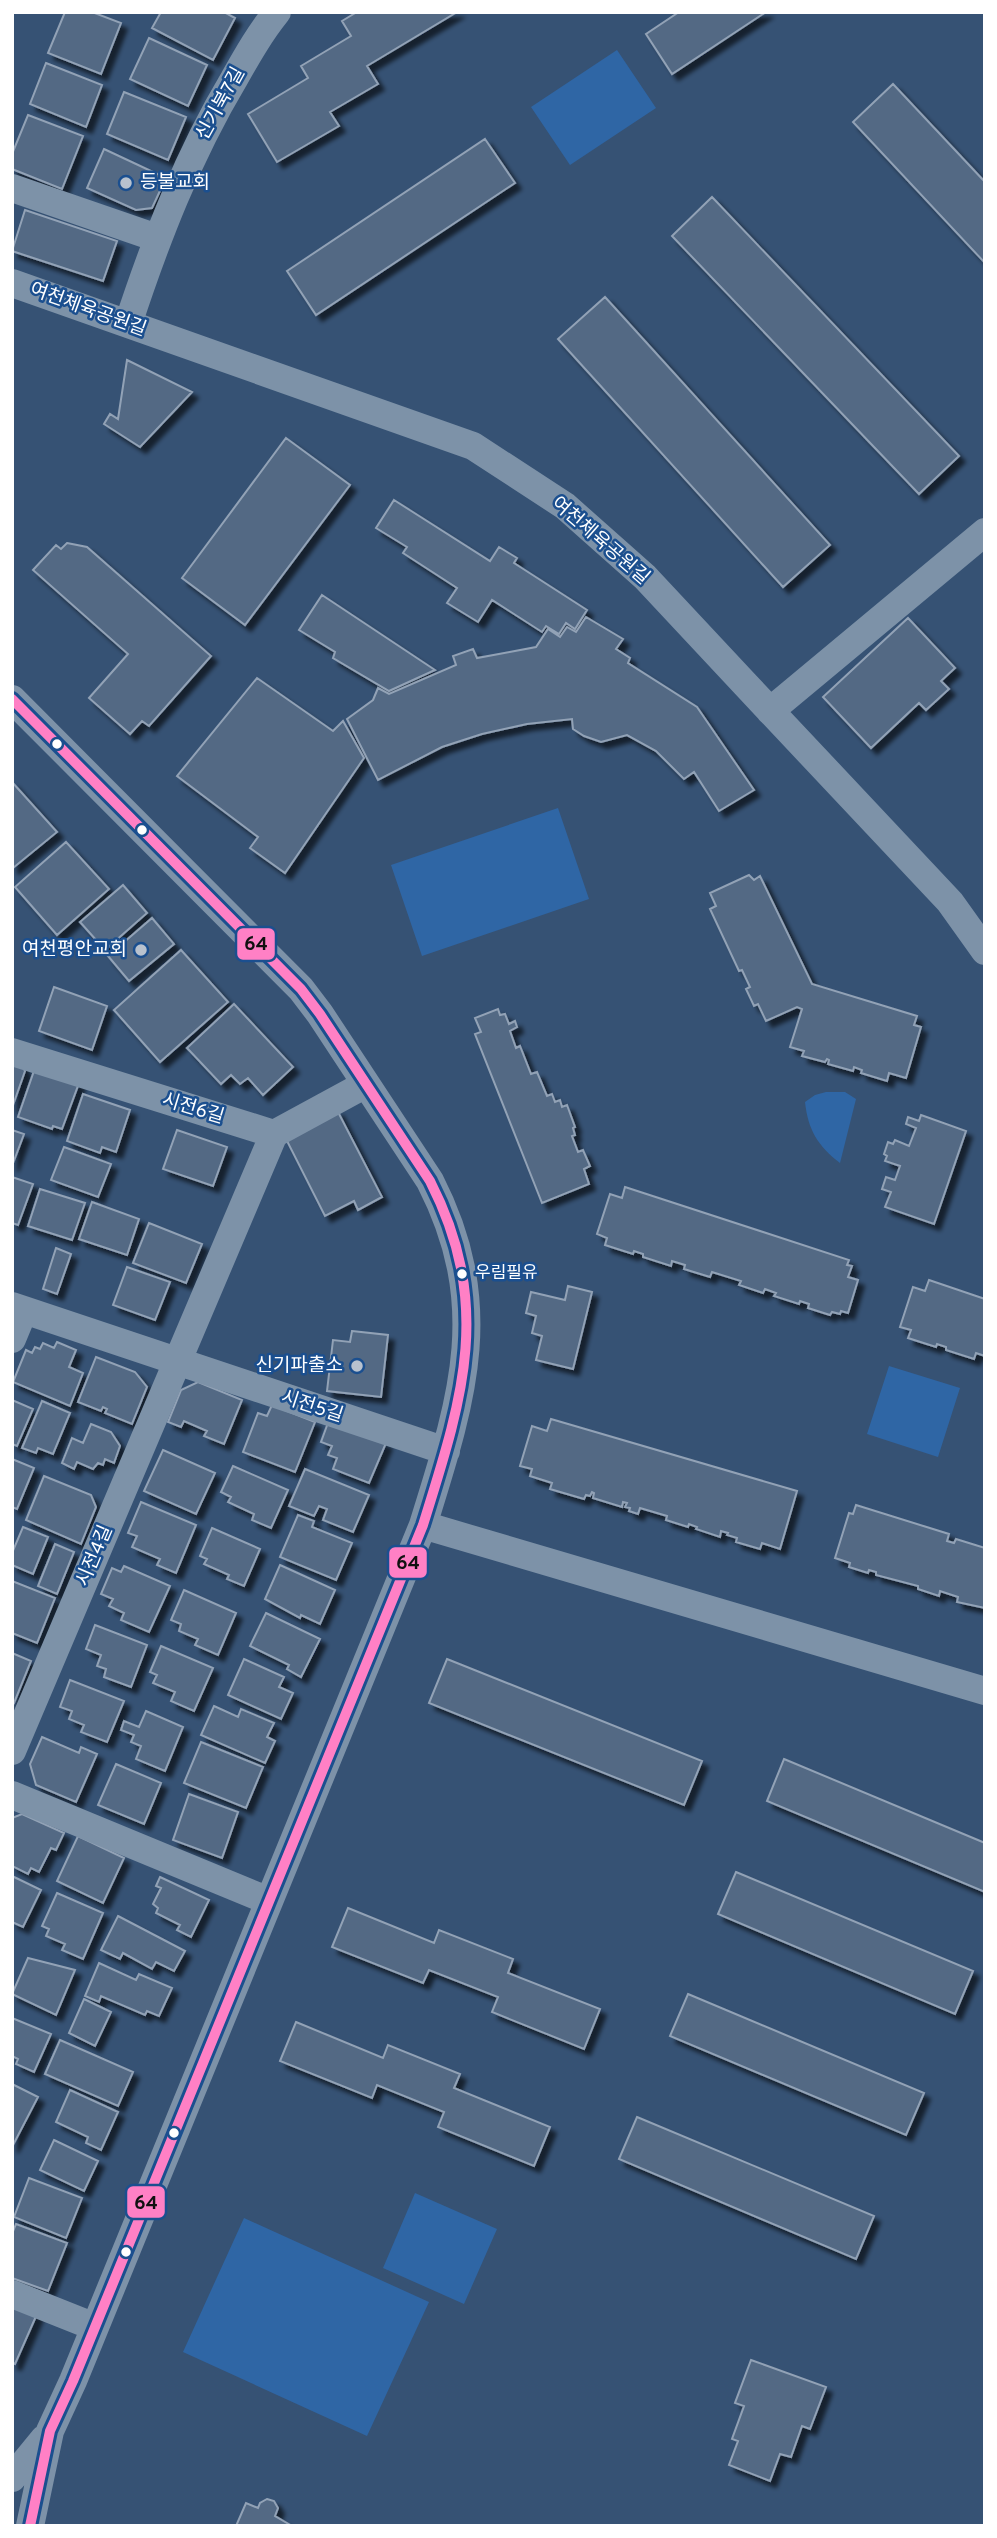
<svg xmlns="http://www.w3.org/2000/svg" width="997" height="2538" viewBox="0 0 997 2538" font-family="Overpass,'Noto Sans KR',sans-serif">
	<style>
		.green { fill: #2f66a5 }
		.building { fill: #526984; stroke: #92a2b6; stroke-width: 2; filter: url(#shadow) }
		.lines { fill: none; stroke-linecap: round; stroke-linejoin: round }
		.minor { stroke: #7d92a8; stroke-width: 28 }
		.bus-1-casing { stroke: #1b4f8f; stroke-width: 16 }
		.bus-1 { stroke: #ff80c5; stroke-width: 10 }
		.poi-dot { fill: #b9c2ce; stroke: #1b4f8f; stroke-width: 2.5 }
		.bus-dot { fill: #fff; stroke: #1b4f8f; stroke-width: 2.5 }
		.labels { text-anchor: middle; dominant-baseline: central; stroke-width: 5; stroke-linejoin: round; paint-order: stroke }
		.bus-label { font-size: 17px; fill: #fff; stroke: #1b4f8f; text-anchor: start }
		.street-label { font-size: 19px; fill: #fff; stroke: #1b4f8f }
		.poi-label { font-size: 19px; fill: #fff; stroke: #1b4f8f; text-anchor: end }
		.line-badge { stroke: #1b4f8f; stroke-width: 2.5 }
		.pale-badge-label { font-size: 19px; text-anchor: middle; font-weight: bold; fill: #111 }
	</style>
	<defs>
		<filter id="shadow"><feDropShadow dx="6" dy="6" stdDeviation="2" flood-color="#0009"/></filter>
	</defs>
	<rect width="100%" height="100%" fill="#365274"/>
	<!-- green -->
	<path class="green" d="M617,50L656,108L570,165L531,107Z
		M558,808L589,899L422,956L391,865Z
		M826,1092H845L856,1099L840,1163C818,1146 808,1130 805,1102L815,1095Z
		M889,1366L960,1388L938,1457L867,1434Z
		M415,2193L497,2229L464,2304L383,2268Z
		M244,2218L429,2302L367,2436L183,2352Z"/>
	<!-- building -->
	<path class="building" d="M65,12H92L121,23L101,74L48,53Z
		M161,12H224L235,18L213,60L152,28Z
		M357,12H457L367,66L378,84L330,112L339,126L277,162L248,114L308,78L301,66L351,36L342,21Z
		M679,12H766L672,74L646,34Z
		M149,38L207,65L188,106L130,79Z
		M46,63L102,85L86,127L30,104Z
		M893,84L985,182V263L853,122Z
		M124,92L186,117L168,160L107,134Z
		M28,115L83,136L62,189L12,169V154Z
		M485,139L515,183L316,315L287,271Z
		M104,149L166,178L152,208L136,210L87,188Z
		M712,197L959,456L919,494L672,236Z
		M25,210L117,241L103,281L12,251Z
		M605,297L830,545L783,587L558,339Z
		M127,360L192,392L140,447L104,424L110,414L118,419Z
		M286,438L350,485L245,625L182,578Z
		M394,500L490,561L499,547L517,558L514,563L587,610L575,629L566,623L559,634L546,626L542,632L492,600L478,622L447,603L457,588L403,553L407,547L376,528Z
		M67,543L87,547L211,656L149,726L142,721L130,734L89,698L128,654L33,570L56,545L61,549Z
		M322,595L435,670L389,691L333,658L335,652L299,630Z
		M586,617L623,639L616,649L630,658L628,663L697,707L754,790L719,811L694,772L684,779L656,751L627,735L601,742L584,736L573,729L572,719L527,724L482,734L442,747L378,780L347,719L373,700L378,688L389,694L456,665L453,656L473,649L477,658L536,647L548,629L560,637L567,627L576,632Z
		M908,618L955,668L941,681L949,689L926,710L919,703L871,748L823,697Z
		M257,678L333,731L343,721L364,758L285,873L250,848L258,837L177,776Z
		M12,782L57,832L13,868L12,867Z
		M66,842L109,889L57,935L15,887Z
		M749,875L754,880L760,876L812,984L917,1016L914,1025L921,1027L906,1078L889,1073L887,1081L861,1073L862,1070L854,1067L853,1071L828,1064L829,1060L827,1059L825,1062L802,1056L804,1051L790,1047L802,1009L797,1007L766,1021L758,1004L754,1006L746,989L750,987L742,970L739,971L710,909L716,906L710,893Z
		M123,885L147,913L105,950L80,922Z
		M152,918L174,944L129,981L108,956Z
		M181,950L228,1002L160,1062L114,1010Z
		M54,987L107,1006L92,1050L39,1031Z
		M234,1004L293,1067L263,1095L248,1078L240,1084L231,1075L221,1084L187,1048Z
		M498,1009L500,1015L505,1014L509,1024L515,1021L517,1027L510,1031L516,1048L520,1046L531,1074L537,1072L547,1096L552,1094L555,1102L560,1100L562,1107L567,1105L575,1127L573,1128L575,1135L572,1136L578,1152L583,1150L590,1166L584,1169L589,1184L542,1203L475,1034L481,1032L475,1018Z
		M19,1059L25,1071L12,1108V1062Z
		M35,1068L79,1083L62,1129L53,1126L52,1129L18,1117Z
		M83,1094L130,1110L116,1152L102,1147L100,1153L67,1141Z
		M337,1110L382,1197L358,1210L354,1201L325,1216L285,1137Z
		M921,1115L966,1131L934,1224L885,1207L891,1192L882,1189L886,1177L895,1180L900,1166L885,1161L887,1156L884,1154L888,1142L893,1144L895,1140L909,1146L916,1128L906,1124L908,1117L919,1121Z
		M12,1130L24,1134L12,1166Z
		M177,1130L227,1147L213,1186L163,1169Z
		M64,1147L111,1164L98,1197L51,1180Z
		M12,1177L33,1184L18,1225L12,1223Z
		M625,1187L849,1260L847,1265L852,1266L848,1277L858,1280L848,1313L841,1311L840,1314L832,1312L830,1315L808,1308L809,1304L800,1301L799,1304L774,1296L776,1293L765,1289L763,1293L739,1285L741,1281L712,1272L710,1277L684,1269L685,1265L672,1261L671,1266L643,1257V1254L634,1251L633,1254L605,1245L607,1238L597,1234L610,1194L622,1198Z
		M40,1189L85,1203L72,1240L28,1226Z
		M92,1202L139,1219L127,1255L79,1239Z
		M149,1223L202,1244L186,1283L133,1263Z
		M56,1248L71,1254L57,1294L43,1289Z
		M127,1267L170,1282L155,1320L113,1305Z
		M929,1280L985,1299V1356L976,1353L974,1359L946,1350V1347L937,1344L936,1347L908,1338L911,1330L900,1327L913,1287L925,1291Z
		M568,1286L592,1292L573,1369L536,1360L542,1336L532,1333L536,1316L526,1313L531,1292L565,1300Z
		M352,1331L388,1335L381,1397L327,1391L333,1340L350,1342Z
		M57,1342L76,1350L69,1367L83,1373L70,1406L13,1382L26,1350L32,1353L35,1347L40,1349L43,1343L54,1348Z
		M96,1357L135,1372L147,1387L132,1424L105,1413L107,1409L103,1407L101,1411L78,1402Z
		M198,1382L242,1400L224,1444L204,1436L207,1431L184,1421L181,1427L168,1422L181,1390Z
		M12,1400L33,1409L17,1446L12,1444Z
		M42,1401L70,1413L53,1454L38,1448L36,1453L22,1448Z
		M272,1405L315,1422L295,1472L243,1452L258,1413L267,1416Z
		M551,1419L797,1491L780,1549L762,1543L760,1549L736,1542L737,1538L727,1535L728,1533L721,1531L720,1537L696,1529L697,1527L689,1524L688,1527L666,1520L667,1516L640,1508L638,1514L629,1511L630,1508L625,1507L627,1503L623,1502L622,1507L593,1498L594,1493L592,1492L590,1496L586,1495L584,1499L550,1489L552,1483L530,1476L532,1469L520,1466L532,1426L547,1431Z
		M329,1420L386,1443L369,1483L333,1469L337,1458L328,1455L332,1446L321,1442Z
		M91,1424L111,1432L120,1446L114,1463L105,1459L103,1465L98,1463L93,1469L77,1462L74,1469L62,1463L72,1438L83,1443Z
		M163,1450L215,1473L196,1514L144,1491Z
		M12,1459L34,1468L17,1509L12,1507Z
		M233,1466L288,1490L271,1528L252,1520L254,1514L228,1502L231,1497L221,1492Z
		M305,1469L369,1495L353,1532L323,1520L327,1509L319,1506L314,1516L289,1506Z
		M44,1476L91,1495L96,1507L81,1544L26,1520Z
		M141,1502L196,1525L176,1573L157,1565L160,1559L132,1547L137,1536L128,1533Z
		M856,1505L949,1534L947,1541L954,1543L956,1539L985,1548V1608L957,1602L958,1597L940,1591L939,1596L918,1589V1586L876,1575V1572L869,1570L868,1573L849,1567L850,1563L835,1558L849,1513L853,1514Z
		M298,1515L314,1521L312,1527L352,1543L336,1580L280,1557Z
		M23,1527L48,1537L33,1574L12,1565V1553Z
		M212,1528L260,1549L244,1586L227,1579L229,1575L204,1564L207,1559L200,1556Z
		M55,1544L74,1552L57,1594L38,1586Z
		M280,1565L335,1590L320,1624L301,1615L300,1618L265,1599Z
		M124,1566L170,1586L149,1632L121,1620L124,1613L109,1606L113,1599L101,1594L112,1568L121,1572Z
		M12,1581L55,1598L37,1643L12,1633Z
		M184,1590L236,1613L218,1655L195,1645L198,1639L179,1631L181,1624L171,1620Z
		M266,1613L320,1639L301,1677L287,1669L289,1665L250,1646Z
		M95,1625L147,1645L131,1687L104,1677L106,1669L97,1666L101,1655L86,1649Z
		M161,1646L213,1668L194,1711L171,1701L175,1692L153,1683L157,1675L150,1672Z
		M12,1653L31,1661L14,1703L12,1702Z
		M244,1659L284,1677L279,1687L293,1693L281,1719L228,1695Z
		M447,1659L702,1761L684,1805L429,1703Z
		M70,1680L124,1701L107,1742L81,1732L84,1725L69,1719L72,1711L60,1707Z
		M214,1706L238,1717L241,1709L274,1723L267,1737L275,1741L265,1763L201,1735Z
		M146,1711L183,1727L165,1771L136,1759L141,1746L131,1742L134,1735L121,1730L124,1721L139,1727Z
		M42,1737L79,1753L81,1747L97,1754L76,1802L36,1785L30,1764Z
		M201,1742L263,1767L246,1808L184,1783Z
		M784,1759L985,1843V1892L767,1801Z
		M116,1764L161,1783L144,1824L98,1805Z
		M189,1794L238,1812L222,1858L173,1840Z
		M22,1814L64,1833L56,1850L51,1848L39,1872L31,1868L28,1874L12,1866V1818Z
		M78,1836L124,1858L103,1903L57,1881Z
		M736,1872L973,1971L955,2014L718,1914Z
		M12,1876L41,1890L23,1927L12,1922Z
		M160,1877L209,1900L191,1937L177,1930L180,1925L156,1913L158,1908L153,1904L161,1888L156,1886Z
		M57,1893L103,1913L83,1959L62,1950L65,1944L46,1936L49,1929L42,1926Z
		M348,1908L434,1943L439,1930L513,1959L508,1973L600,2009L584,2049L492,2012L498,1997L429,1970L423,1983L332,1947Z
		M118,1916L185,1951L174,1971L156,1962L152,1969L123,1953L120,1959L101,1950Z
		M28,1958L75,1970L56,2015L12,1994Z
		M99,1963L136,1980L139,1974L172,1988L159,2016L147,2011L145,2015L101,1996L99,2002L85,1996Z
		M688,1994L924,2093L906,2135L670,2036Z
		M84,1999L111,2012L95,2046L69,2033Z
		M12,2018L51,2034L34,2072L16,2064L18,2059L12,2056Z
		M296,2022L383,2058L388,2045L460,2074L454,2088L550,2127L534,2166L438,2127L444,2112L377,2085L372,2098L280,2061Z
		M60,2040L133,2072L118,2106L45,2074Z
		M12,2084L38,2097L12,2147Z
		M70,2090L118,2112L101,2150L86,2143L88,2137L56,2122Z
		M637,2117L874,2216L856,2259L619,2159Z
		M54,2140L98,2161L84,2191L40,2170Z
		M29,2178L82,2198L66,2238L14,2217Z
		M16,2224L67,2243L48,2291L12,2278V2234Z
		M12,2305L37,2314L15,2364L12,2363Z
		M751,2360L826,2387L810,2429L802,2426L791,2457L780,2454L770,2481L729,2465L738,2441L732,2439L744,2406L735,2403Z
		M267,2499L274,2501L278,2508L275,2516L292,2526H236L246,2503L258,2508L260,2503Z"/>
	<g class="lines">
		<!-- minor -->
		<path class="minor" d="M12,188L157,238
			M12,283L473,446L565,506L645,577L745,684L950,902L985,951
			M128,324C156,239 188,156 234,79C247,56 260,33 277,12
			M12,699L301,989L320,1014L430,1181C494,1306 462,1400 423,1525L73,2381L50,2431L30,2526
			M770,711L985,532
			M12,1052L274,1134L366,1084
			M12,1306L446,1451
			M12,1339L24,1310
			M423,1525L985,1691
			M12,1751L274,1134
			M12,1795L269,1901
			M12,2294L95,2327
			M12,2478L44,2439"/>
		<!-- bus-1 casing -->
		<g class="bus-1-casing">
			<path id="bus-1" d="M12,699L301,989L320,1014L430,1181C494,1306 462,1400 423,1525L73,2381L50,2431L30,2526"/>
		</g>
		<!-- bus-1 -->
		<use href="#bus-1" class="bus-1"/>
	</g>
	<!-- markers -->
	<g class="poi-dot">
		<circle cx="126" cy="183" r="7"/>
		<circle cx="141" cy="950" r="7"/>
		<circle cx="357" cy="1366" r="7"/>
	</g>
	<g class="bus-dot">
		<circle cx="57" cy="744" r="6"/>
		<circle cx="142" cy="830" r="6"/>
		<circle cx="462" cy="1274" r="6"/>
		<circle cx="174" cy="2133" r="6"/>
		<circle cx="126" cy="2252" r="6"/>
	</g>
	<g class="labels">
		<!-- bus labels -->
		<g class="bus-label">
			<text x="475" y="1274">우림필유</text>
		</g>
		<!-- street labels -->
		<g class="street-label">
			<text transform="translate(221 104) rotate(-61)">신기북7길</text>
			<text transform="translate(88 310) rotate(20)">여천체육공원길</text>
			<text transform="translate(600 541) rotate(41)">여천체육공원길</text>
			<text transform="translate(193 1109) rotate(17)">시전6길</text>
			<text transform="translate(312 1407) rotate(18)">시전5길</text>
			<text transform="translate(95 1556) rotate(-67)">시전4길</text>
		</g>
		<!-- poi labels -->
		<g class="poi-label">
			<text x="140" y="183" text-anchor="start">등불교회</text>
			<text x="127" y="950">여천평안교회</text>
			<text x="343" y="1366">신기파출소</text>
		</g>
	</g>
	<g class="line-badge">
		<rect x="236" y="927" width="40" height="34" rx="7" fill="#ff80c5"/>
		<rect x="388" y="1546" width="40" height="33" rx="7" fill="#ff80c5"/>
		<rect x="126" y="2185" width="40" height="34" rx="7" fill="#ff80c5"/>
	</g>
	<g class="pale-badge-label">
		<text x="256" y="950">64</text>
		<text x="408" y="1569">64</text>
		<text x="146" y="2209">64</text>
	</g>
	<!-- border -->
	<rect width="997" height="2538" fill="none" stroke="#ffffff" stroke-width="28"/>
</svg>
